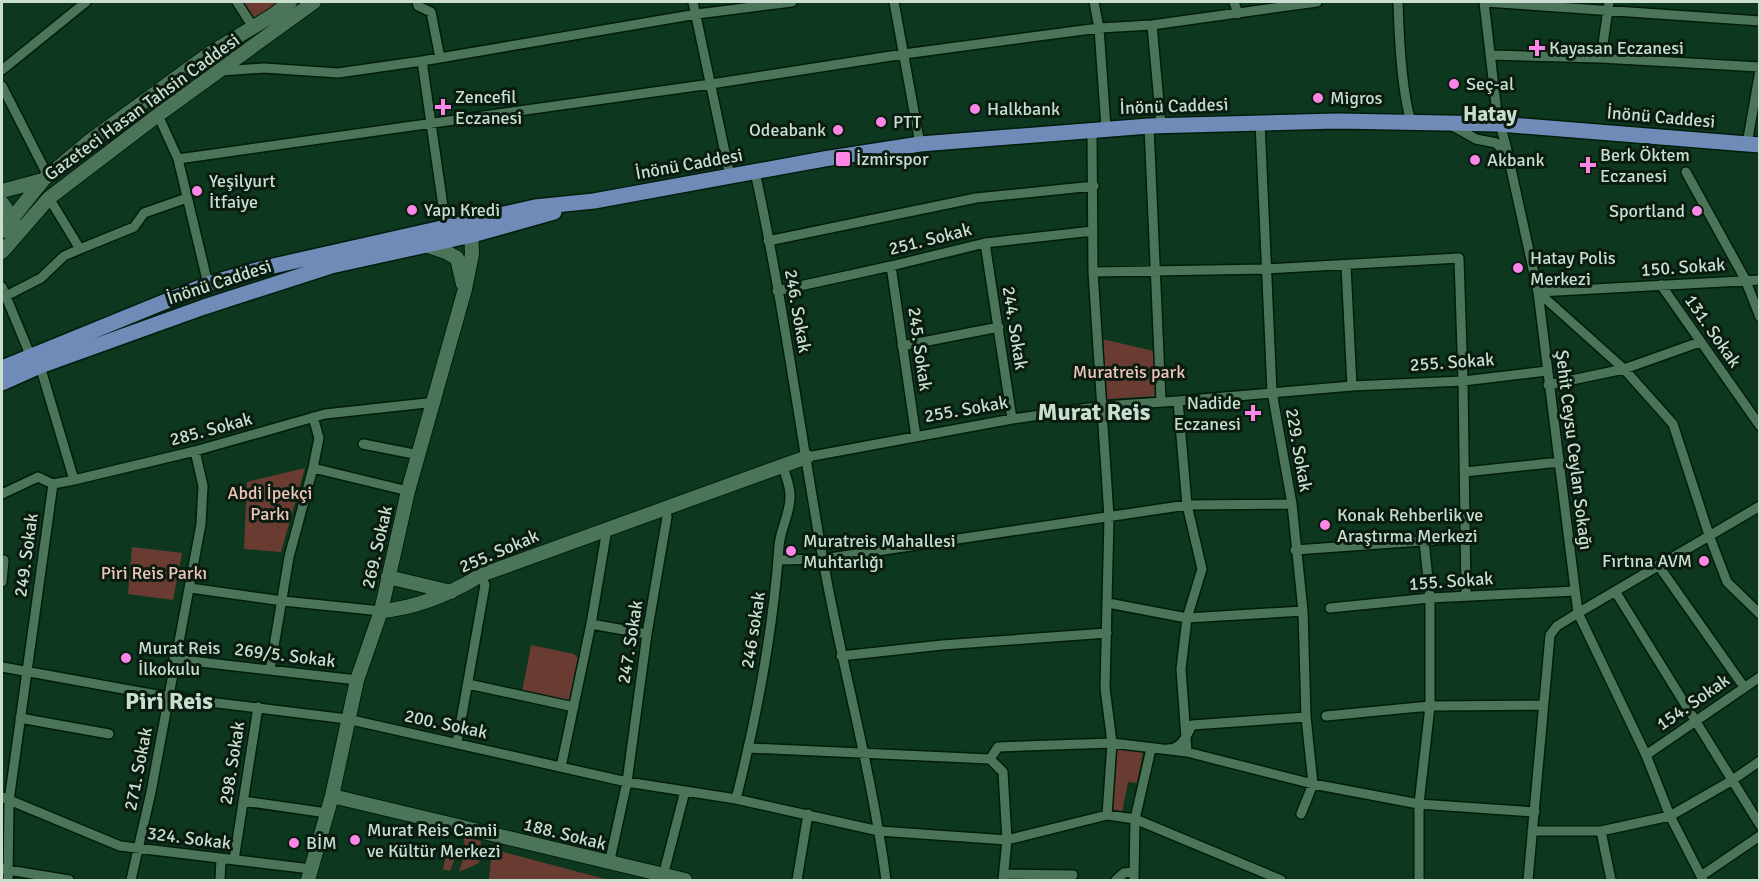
<svg xmlns="http://www.w3.org/2000/svg" width="1761" height="882" viewBox="0 0 1761 882" font-family="Signika,sans-serif">
	<style>
		.green { fill: #6a3c31 }
		.lines { fill: none; stroke-linecap: round; stroke-linejoin: round }
		.street-casing { stroke: #001d0c; stroke-width: 12 }
		.secondary-casing { stroke: #001d0c; stroke-width: 16 }
		.primary-casing { stroke: #001d0c; stroke-width: 18 }
		.street { stroke: #4b7459; stroke-width: 9 }
		.secondary { stroke: #4b7459; stroke-width: 14 }
		.primary { stroke: #708bb8; stroke-width: 15 }
		.poi-dot { fill: #fb86e5; stroke: #0a1b10; stroke-width: 2 }
		.labels { text-anchor: middle; dominant-baseline: central; stroke-width: 6; stroke-linejoin: round; paint-order: stroke }
		.poi-label { font-size: 18px; fill: #c9decf; stroke: #0a1b10; text-anchor: start }
		.street-label { font-size: 18px; fill: #c9decf; stroke: #0a1b10 }
		.park-label { font-size: 18px; fill: #f1c4b9; stroke: #0a1b10 }
		.quarter-label { font-size: 21px; font-weight: bold; fill: #c9decf; stroke: #0a1b10 }
		.district-label { font-size: 24px; font-weight: bold; fill: #c9decf; stroke: #0a1b10 }
	</style>
	<rect width="100%" height="100%" fill="#0e3720"/>
	<!-- green -->
	<path class="green" d="M240,2H288L256,26Z
		M1102,339L1154,351L1155,396L1107,399Z
		M305,468L281,552L244,549L247,482Z
		M132,547L182,553L173,600L128,594Z
		M531,645L574,654L579,659L570,702L522,692Z
		M1114,747L1143,752L1137,783L1128,782L1122,812L1111,809Z
		M464,837L481,841L479,863L459,872L465,853Z
		M457,844L458,850L450,871L443,869L445,860Z
		M492,849L609,880H612H489Z"/>
	<g class="lines">
		<!-- street casing -->
		<g class="street-casing">
			<path id="street" d="M237,2L253,27
				M417,2L418,6L431,12L440,58
				M693,2L730,176
				M894,2L920,144
				M1094,2L1099,28L1106,128
				M1234,2L1238,14
				M1398,2C1399,38 1401,88 1411,122
				M1484,2L1497,113L1506,146L1538,292L1578,613L1646,755L1670,816L1703,880
				M1485,2L1760,21
				M1152,25L1161,125
				M1490,55L1601,58L1760,67
				M1601,58L1609,2
				M422,61L446,227
				M2,70L86,2
				M221,71L264,68L338,73L422,61L697,14L792,2
				M2,86L48,176
				M158,115L178,159L208,284
				M1260,122L1272,392L1292,504L1303,611L1306,717L1313,784L1301,814
				M1451,125L1476,139L1496,143L1507,154
				M1149,126L1161,401
				M1092,130L1093,272L1109,517L1105,688L1112,743L1107,815
				M1747,144L1760,70
				M178,159L711,84L904,54L1099,28L1152,25L1317,2
				M755,172C783,300 800,431 823,560C842,667 872,772 886,880
				M1686,172L1745,279L1760,317
				M49,198L80,249L134,227L144,213L187,198
				M768,241L976,198L1094,186
				M985,243L1012,419
				M891,266L916,437
				M1346,266L1352,386
				M1093,272L1267,269L1459,258L1463,381L1466,596
				M1661,285L1760,426
				M2,287L31,357
				M777,291L891,266L985,243L1093,231
				M1538,292L1624,369L1673,424L1709,535L1727,582L1760,614
				M1538,292L1760,280
				M6,296L41,278L64,256L80,249
				M902,346L999,327
				M40,366L74,480
				M1548,385L1624,369L1700,342
				M1178,401L1187,505L1202,569L1187,618L1181,669L1187,752
				M363,444L419,455
				M807,457L1012,419L1103,406L1178,401L1352,386L1463,381L1547,371
				M313,468L408,491
				M1465,472L1560,462
				M2,494L38,477L53,484L74,480L195,451L325,414L436,402
				M1295,550L1464,538
				M2,560H4L2,582
				M780,560L823,559L1187,505L1292,504
				M1658,565L1744,687
				M190,588L283,601L381,611
				M1615,591L1760,825
				M1108,603L1187,618L1303,611
				M1330,608L1430,598L1575,591
				M591,624L647,634
				M841,656L942,645L1107,633
				M174,659L357,680
				M2,667L168,697L347,719L627,782L736,799L879,831L1007,840L1107,815L1135,819L1281,880
				M270,670L289,557L313,468L319,438L313,417
				M468,684L574,707
				M1326,716L1430,706L1543,705
				M20,718L109,734
				M457,743L485,585L481,575
				M749,748L990,759L998,747L1112,743L1187,752L1313,784L1419,804L1535,812
				M1168,749C1182,749 1187,735 1192,725L1306,717
				M1646,755L1760,677
				M990,759L1003,772L1007,840L1003,880
				M561,767L591,624L607,529
				M2,797L120,846L311,869
				M736,799C757,716 773,632 779,546C780,530 790,514 790,497C791,488 785,475 783,466
				M243,801L327,813
				M1532,831H1601L1670,816L1731,781L1760,761
				M1601,831L1611,880
				M234,860L258,707
				M609,864L627,782L647,634L667,517L665,507
				M2,869L69,880
				M1004,874L1073,875
				M663,876L685,791
				M1701,876L1760,836
				M8,880L9,801L53,484
				M131,880L151,792L201,524L203,486L195,451
				M220,880L221,859
				M797,880L808,814
				M1116,880L1124,873L1134,872
				M1134,880L1135,819L1151,749
				M1419,880V804L1430,706V598L1424,541
				M1528,880L1550,635L1557,626L1578,613L1760,506"/>
		</g>
		<!-- secondary casing -->
		<g class="secondary-casing">
			<path id="secondary" d="M2,191L43,180
				M2,203L12,218L14,224
				M2,231L43,180L87,143L209,54L273,15L290,2
				M425,245L446,252L457,258L463,284
				M2,252L49,198L158,115L314,2
				M388,577L451,592
				M381,611C417,608 450,594 481,575L807,457
				M332,796L685,880
				M308,880L332,796L357,680L381,611L408,491L465,289L472,254L471,226"/>
		</g>
		<!-- primary casing -->
		<g class="primary-casing">
			<path id="primary" d="M2,368L208,284L260,269L535,207L594,201L824,159L920,144L1149,126L1337,121L1499,124L1760,145
				M2,383L40,366L204,307L331,266L472,235L554,212"/>
		</g>
		<!-- street -->
		<use href="#street" class="street"/>
		<!-- secondary -->
		<use href="#secondary" class="secondary"/>
		<!-- primary -->
		<use href="#primary" class="primary"/>
	</g>
	<!-- markers -->
	<g class="poi-dot">
		<path d="M1534 39h6v6h6v6h-6v6h-6v-6h-6v-6h6z"/>
		<circle cx="1454" cy="84" r="6"/>
		<circle cx="1318" cy="98" r="6"/>
		<path d="M440 98h6v6h6v6h-6v6h-6v-6h-6v-6h6z"/>
		<circle cx="975" cy="109" r="6"/>
		<circle cx="881" cy="122" r="6"/>
		<circle cx="838" cy="130" r="6"/>
		<rect x="835" y="151" width="16" height="16" rx="3"/>
		<circle cx="1475" cy="160" r="6"/>
		<path d="M1585 156h6v6h6v6h-6v6h-6v-6h-6v-6h6z"/>
		<circle cx="197" cy="191" r="6"/>
		<circle cx="412" cy="210" r="6"/>
		<circle cx="1697" cy="211" r="6"/>
		<circle cx="1518" cy="268" r="6"/>
		<path d="M1250 404h6v6h6v6h-6v6h-6v-6h-6v-6h6z"/>
		<circle cx="1325" cy="525" r="6"/>
		<circle cx="791" cy="551" r="6"/>
		<circle cx="1704" cy="561" r="6"/>
		<circle cx="126" cy="658" r="6"/>
		<circle cx="355" cy="840" r="6"/>
		<circle cx="294" cy="843" r="6"/>
	</g>
	<g class="labels">
		<!-- poi labels -->
		<g class="poi-label">
			<text x="1549" y="48">Kayasan Eczanesi</text>
			<text x="1466" y="84">Seç-al</text>
			<text x="455" y="97">Zencefil<tspan x="455" dy="21">Eczanesi</tspan></text>
			<text x="1330" y="98">Migros</text>
			<text x="987" y="109">Halkbank</text>
			<text x="893" y="122">PTT</text>
			<text x="826" y="130" text-anchor="end">Odeabank</text>
			<text x="1600" y="155">Berk Öktem<tspan x="1600" dy="21">Eczanesi</tspan></text>
			<text x="856" y="159">İzmirspor</text>
			<text x="1487" y="160">Akbank</text>
			<text x="209" y="181">Yeşilyurt<tspan x="209" dy="21">İtfaiye</tspan></text>
			<text x="424" y="210">Yapı Kredi</text>
			<text x="1685" y="211" text-anchor="end">Sportland</text>
			<text x="1530" y="258">Hatay Polis<tspan x="1530" dy="21">Merkezi</tspan></text>
			<text x="1241" y="403" text-anchor="end">Nadide<tspan x="1241" dy="21">Eczanesi</tspan></text>
			<text x="1337" y="515">Konak Rehberlik ve<tspan x="1337" dy="21">Araştırma Merkezi</tspan></text>
			<text x="803" y="541">Muratreis Mahallesi<tspan x="803" dy="21">Muhtarlığı</tspan></text>
			<text x="1692" y="561" text-anchor="end">Fırtına AVM</text>
			<text x="138" y="648">Murat Reis<tspan x="138" dy="21">İlkokulu</tspan></text>
			<text x="367" y="830">Murat Reis Camii<tspan x="367" dy="21">ve Kültür Merkezi</tspan></text>
			<text x="306" y="843">BİM</text>
		</g>
		<!-- street labels -->
		<g class="street-label">
			<text transform="translate(1174 106) rotate(-2)">İnönü Caddesi</text>
			<text transform="translate(142 107) rotate(-36)">Gazeteci Hasan Tahsin Caddesi</text>
			<text transform="translate(1661 117) rotate(5)">İnönü Caddesi</text>
			<text transform="translate(689 164) rotate(-10)">İnönü Caddesi</text>
			<text transform="translate(930 239) rotate(-14)">251. Sokak</text>
			<text transform="translate(1683 267) rotate(-4)">150. Sokak</text>
			<text transform="translate(219 282) rotate(-18)">İnönü Caddesi</text>
			<text transform="translate(798 311) rotate(80)">246. Sokak</text>
			<text transform="translate(1015 328) rotate(81)">244. Sokak</text>
			<text transform="translate(1713 331) rotate(55)">131. Sokak</text>
			<text transform="translate(920 349) rotate(82)">245. Sokak</text>
			<text transform="translate(1452 362) rotate(-4)">255. Sokak</text>
			<text transform="translate(966 409) rotate(-10)">255. Sokak</text>
			<text transform="translate(211 429) rotate(-15)">285. Sokak</text>
			<text transform="translate(1299 450) rotate(80)">229. Sokak</text>
			<text transform="translate(1574 450) rotate(83)">Şehit Ceysu Ceylan Sokağı</text>
			<text transform="translate(377 547) rotate(-77)">269. Sokak</text>
			<text transform="translate(499 551) rotate(-23)">255. Sokak</text>
			<text transform="translate(26 555) rotate(-82)">249. Sokak</text>
			<text transform="translate(1451 581) rotate(-4)">155. Sokak</text>
			<text transform="translate(753 630) rotate(-81)">246 sokak</text>
			<text transform="translate(630 642) rotate(-81)">247. Sokak</text>
			<text transform="translate(285 655) rotate(7)">269/5. Sokak</text>
			<text transform="translate(1693 702) rotate(-35)">154. Sokak</text>
			<text transform="translate(446 724) rotate(12)">200. Sokak</text>
			<text transform="translate(232 763) rotate(-81)">298. Sokak</text>
			<text transform="translate(138 769) rotate(-79)">271. Sokak</text>
			<text transform="translate(565 834) rotate(14)">188. Sokak</text>
			<text transform="translate(189 838) rotate(7)">324. Sokak</text>
		</g>
		<!-- park labels -->
		<g class="park-label">
			<text x="1129" y="372">Muratreis park</text>
			<text x="270" y="493">Abdi İpekçi<tspan x="270" dy="21">Parkı</tspan></text>
			<text x="154" y="573">Piri Reis Parkı</text>
		</g>
		<!-- quarter labels -->
		<g class="quarter-label">
			<text x="1490" y="114">Hatay</text>
		</g>
		<!-- district labels -->
		<g class="district-label">
			<text x="1094" y="412">Murat Reis</text>
			<text x="169" y="701">Piri Reis</text>
		</g>
	</g>
	<!-- border -->
	<rect width="1761" height="882" fill="none" stroke="#c9decf" stroke-width="6"/>
</svg>
